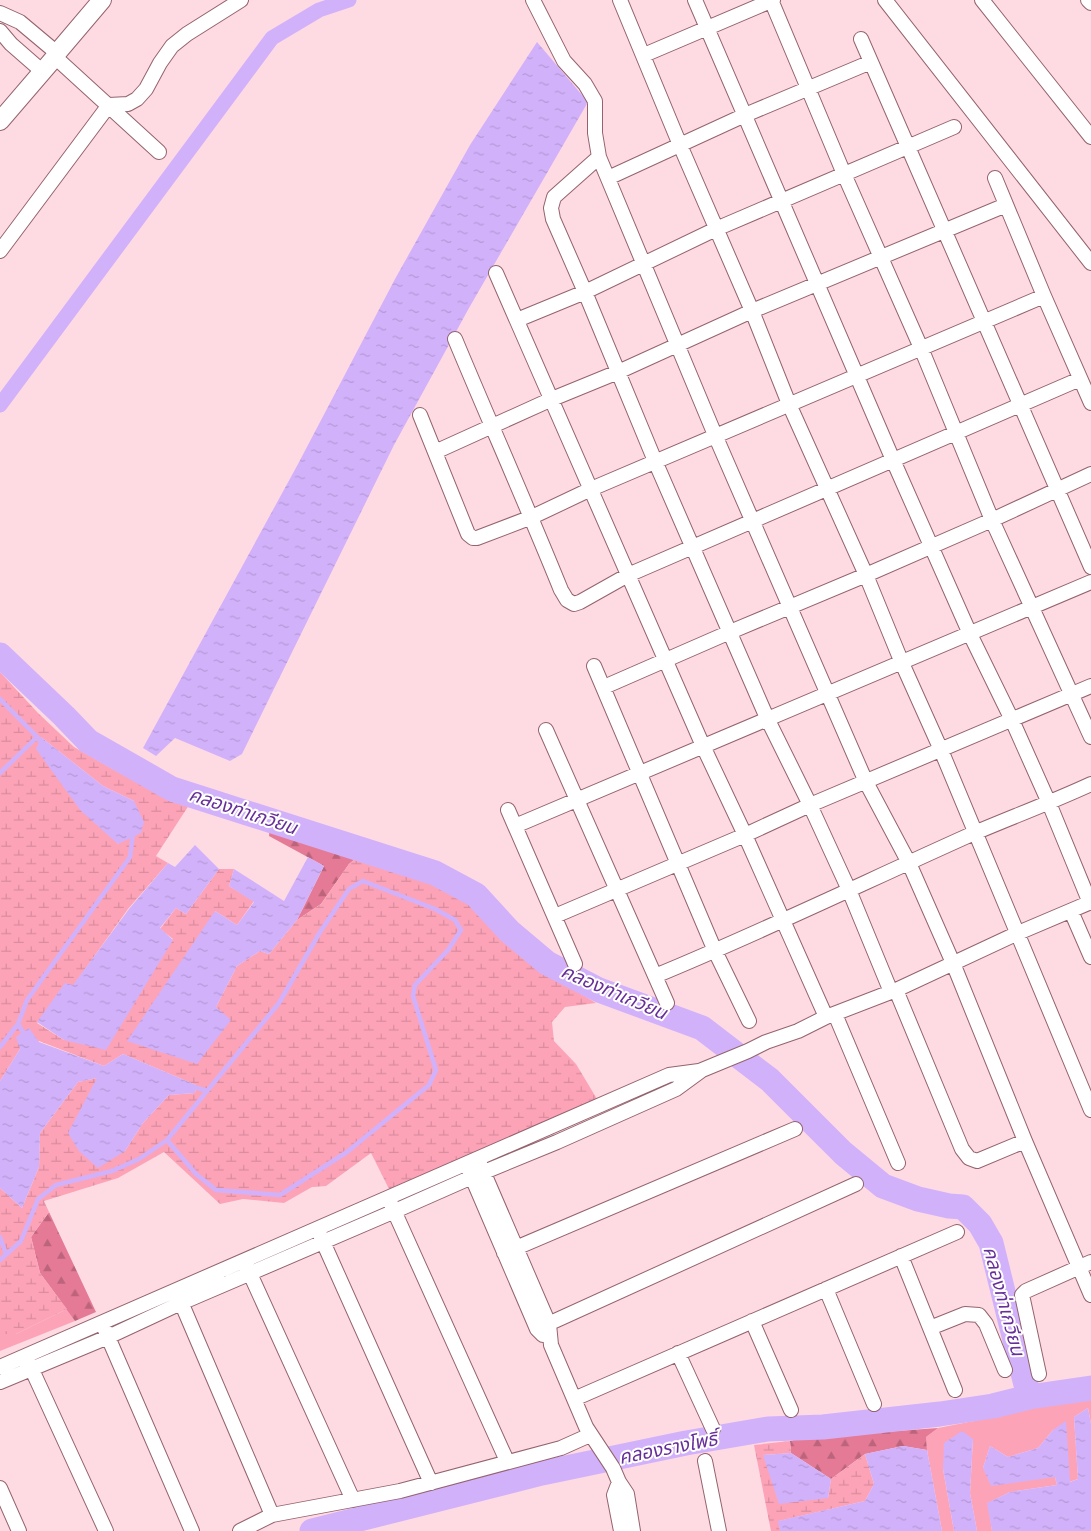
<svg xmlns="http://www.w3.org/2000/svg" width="1091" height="1531" viewBox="0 0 1091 1531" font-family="Figtree,'Noto Sans Thai',sans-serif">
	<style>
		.grass { fill: #fda3b8 }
		.forest { fill: url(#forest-firs) }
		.wetland { fill: url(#wetland-marsh); fill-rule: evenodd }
		.water { fill: url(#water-ripples) }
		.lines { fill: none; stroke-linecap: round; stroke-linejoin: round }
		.stream { stroke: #d2b1fb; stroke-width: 4.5 }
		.canal { stroke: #d2b1fb; stroke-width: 15 }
		.river { stroke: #d2b1fb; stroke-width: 25 }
		.minor-casing { stroke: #94636e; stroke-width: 16 }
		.tertiary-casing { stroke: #94636e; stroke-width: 20 }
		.minor { stroke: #fff; stroke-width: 14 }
		.tertiary { stroke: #fff; stroke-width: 18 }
		.labels { text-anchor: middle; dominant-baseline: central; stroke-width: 4; stroke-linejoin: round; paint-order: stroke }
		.water-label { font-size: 19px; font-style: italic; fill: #673099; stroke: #fff }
	</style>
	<defs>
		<pattern id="forest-firs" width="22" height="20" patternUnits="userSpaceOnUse" patternTransform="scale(1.25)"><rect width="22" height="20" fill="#e57a96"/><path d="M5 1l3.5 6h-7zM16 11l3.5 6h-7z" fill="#bb647b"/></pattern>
		<pattern id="wetland-marsh" width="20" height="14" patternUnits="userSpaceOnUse" patternTransform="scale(1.25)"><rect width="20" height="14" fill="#fda3b8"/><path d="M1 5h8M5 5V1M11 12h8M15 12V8" fill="none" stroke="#da8c9e"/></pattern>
		<pattern id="water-ripples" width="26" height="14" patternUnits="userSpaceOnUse" patternTransform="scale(1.25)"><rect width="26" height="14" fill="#d2b1fb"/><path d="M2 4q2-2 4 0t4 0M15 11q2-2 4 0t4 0" fill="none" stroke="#b598d7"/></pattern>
	</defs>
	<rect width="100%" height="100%" fill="#fedbe2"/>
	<!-- grass -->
	<path class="grass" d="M67,1309L75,1321L0,1351V1334H16Z
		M1091,1392V1424L1088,1408L1074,1417L1078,1479L1069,1482L1053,1430L1038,1448L1008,1457L990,1446L983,1468L1055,1477L1057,1485L1010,1492L988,1503L992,1531H977L970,1493L973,1439L943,1469L954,1531H942L927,1450L926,1437L938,1428L989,1418Z"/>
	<!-- forest -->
	<path class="forest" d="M270,822L348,851L355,859L349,864L321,904L297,920L324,866L269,836Z
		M49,1212L96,1312L75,1321L40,1273L31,1237Z
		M938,1428L926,1437L927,1450L903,1446L865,1454L831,1479L791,1453L790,1441L802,1438Z"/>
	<!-- wetland -->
	<path class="wetland" d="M0,672L38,713L74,747L125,776L191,802L156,856L168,863L128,909L73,986L37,1023L64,1040L173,939L160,929L176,908L186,914L219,869H234L229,886L254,901L237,925L215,911L216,1007L237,966L260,951L269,954L297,920L321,904L349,864L355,859L453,890L480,909L535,966L596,1003L565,1007L552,1022L554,1041L576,1064L597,1099L389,1189L371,1153L326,1186L312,1187L284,1203L243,1199L220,1204L164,1152L118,1178L44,1201L49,1212L31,1237L40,1273L67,1309L16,1334H0V1188L22,1208L39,1167L40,1133L78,1082L97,1078L125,1151L143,1123L169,1095L195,1093L196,1085L123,1054L104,1066L39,1041L20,1049L0,1081ZM41,737L103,786L134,801L118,844Z
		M790,1441L791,1453L763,1455L828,1498L831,1479L865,1454L874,1484L865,1501L779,1521L780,1531H771L754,1445Z"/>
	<!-- water -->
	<path class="water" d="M537,42L588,102L469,308L394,445L242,754L230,761L175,738L156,756L143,748L298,464L395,279L470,145Z
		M41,737L103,786L134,801L144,822L141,833L118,844L81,811L36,749Z
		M195,845L219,869L186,914L176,908L160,928L173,940L106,1050L64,1040L37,1022L65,983L73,985L129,909L168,863L175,867Z
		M308,857L324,866L297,920L269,954L260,951L237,966L216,1007L231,1020L197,1064L127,1041L215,911L237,925L254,902L229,886L234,869L284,901Z
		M29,1028L39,1042L104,1066L123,1054L196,1085L195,1093L169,1095L143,1123L125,1151L98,1168L79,1151L68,1133L97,1078L78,1082L40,1133L39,1167L22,1208L0,1188V1081L20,1049L16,1037Z
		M1088,1408L1091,1424V1531H992L987,1503L1010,1492L1057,1485L1055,1477L991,1486L983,1468L990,1446L1008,1457L1038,1448L1053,1430L1066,1421L1070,1482L1078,1479L1074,1417Z
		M962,1431L973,1439L970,1493L977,1531H954L943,1469L944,1443Z
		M903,1446L927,1450L942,1531H780L778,1521L865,1501L874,1484L865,1454Z
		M791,1453L831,1479L828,1498L779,1504L763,1455Z"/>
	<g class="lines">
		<!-- stream -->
		<path class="stream" d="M0,699L44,744
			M0,773L37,737
			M25,1036L18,1024L27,1000L130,857L133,833
			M0,1047L18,1024
			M191,1086L207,1091
			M0,1237L6,1254
			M0,1260L21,1241L38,1199L56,1185L112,1171L139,1159L167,1140L279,1003L320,932L349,889L363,881L435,909L455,920L461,930L448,950L415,985L413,996L436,1070L429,1085L347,1152L280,1195L216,1190L196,1174L167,1140"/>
		<!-- canal -->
		<path class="canal" d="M0,405L272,38L319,10L349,0"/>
		<!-- river -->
		<path class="river" d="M0,655L64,716L88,741L172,789L435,873L476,895L509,931L547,963L599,990L702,1028L770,1080L843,1153L883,1186L918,1199L949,1206L963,1207L980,1224L991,1243L1029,1397
			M312,1531L542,1473L686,1443L768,1429L823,1427L940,1414L993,1406L1029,1397L1091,1388"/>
		<!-- minor casing -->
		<g class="minor-casing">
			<path id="minor" d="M533,0L564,61L585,84L595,101V133L599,157L554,197L551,208L553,219L585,292L655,461L767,718L810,805L849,890L891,992
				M620,0L680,145L752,311L789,404L866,575L902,663L941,750L1091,1110
				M695,0L893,460L970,634L1012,720L1049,803L1090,903
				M771,0L844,174L921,348L992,520L1091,737
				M885,0L1091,263
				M982,0L1091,137
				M1088,0L1091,3
				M0,13L20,22L57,53
				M0,31L11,44L43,72
				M861,39L1091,567
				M644,55L773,0
				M55,57L159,152
				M599,157L715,435L866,782L909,863L953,963L1025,1141L1091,1295
				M608,178L745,115L871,62
				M995,178L1044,296L1091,403
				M0,251L109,105L128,104L137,99L146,89L160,63L172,46L187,34L241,0
				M496,273L703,746L745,835L826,1017
				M517,320L585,292L716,229L954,127
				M455,339C490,423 527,506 561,590L567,600L574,604L580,602L628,575L1080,379
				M420,415L468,534L473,538H477L532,517L591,489L1044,296
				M435,452L552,399L618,372L752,311L1006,205
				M594,666L715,951L749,1021
				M604,687L730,632L866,575L992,520L1091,474
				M546,730L667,1003
				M508,810L575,964
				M515,826L1091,582
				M1071,911L1091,957
				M555,916L745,835L810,805L1091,686
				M655,976C762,932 867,881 972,834C1012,817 1052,802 1091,784
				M896,990L962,1149L969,1158L977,1161L1025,1141
				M835,1014L898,1163
				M480,1164L549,1324L551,1345L586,1427L613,1468L619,1482L627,1494L633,1531
				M468,1168L537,1329L543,1335
				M391,1204L507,1461
				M320,1235L431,1483
				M504,1253L795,1129
				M901,1256L955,1390
				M247,1267L353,1500
				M826,1289L874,1404
				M178,1295L272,1515
				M752,1321L791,1410
				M930,1328L965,1314L979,1315L986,1324L1005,1370
				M537,1329L856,1184
				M105,1330L192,1531
				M678,1353L713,1429
				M28,1361L106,1531
				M0,1367L669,1075L699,1071
				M1039,1374L1022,1295L1026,1291L1091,1262
				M0,1382L108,1337L181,1303L395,1211L472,1177L557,1142L676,1089L702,1070L748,1051L766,1042L798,1031L826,1017L896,990L1018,933L1091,902
				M574,1399L957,1232
				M705,1461L719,1531
				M619,1482L614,1495L621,1531
				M0,1488L19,1531
				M240,1531L272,1515L400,1491L561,1448L590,1435"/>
		</g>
		<!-- tertiary casing -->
		<g class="tertiary-casing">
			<path id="tertiary" d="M0,121L55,57L57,53L102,0"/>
		</g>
		<!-- minor -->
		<use href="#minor" class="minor"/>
		<!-- tertiary -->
		<use href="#tertiary" class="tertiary"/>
	</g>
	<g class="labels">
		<!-- water labels -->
		<g class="water-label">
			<text transform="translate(243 811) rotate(18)">คลองท่าเกวียน</text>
			<text transform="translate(614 992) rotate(23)">คลองท่าเกวียน</text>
			<text transform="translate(1004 1301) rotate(75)">คลองท่าเกวียน</text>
			<text transform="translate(668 1448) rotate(-11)">คลองรางโพธิ์</text>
		</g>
	</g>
</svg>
